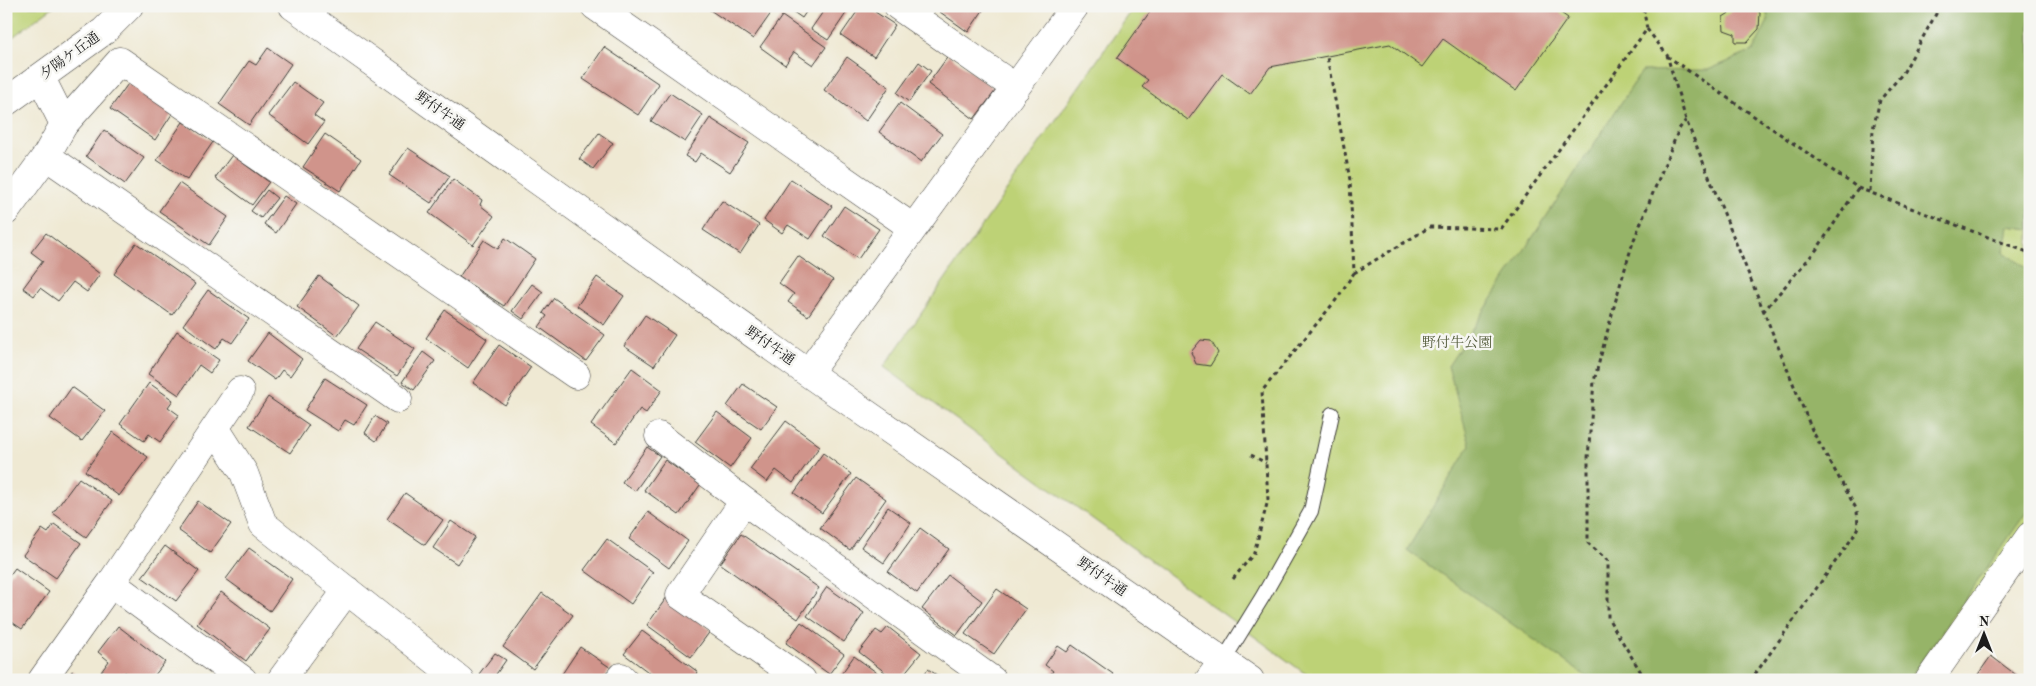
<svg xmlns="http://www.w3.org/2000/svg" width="2036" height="686" viewBox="0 0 2036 686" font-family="'Old Standard TT','Noto Serif JP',serif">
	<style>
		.green { fill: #bdd276; stroke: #6c7749 }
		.forest { fill: #96b467; stroke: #596842 }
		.building { fill: #d0948b }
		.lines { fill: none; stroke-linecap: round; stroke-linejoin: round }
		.service-casing { stroke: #3c3b37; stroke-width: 16 }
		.minor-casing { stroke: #3c3b37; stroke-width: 29 }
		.tertiary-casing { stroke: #3c3b37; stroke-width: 29 }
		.path { stroke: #3c3b37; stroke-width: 3; stroke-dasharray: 4 4; stroke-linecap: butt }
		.service { stroke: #fff; stroke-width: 14 }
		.minor { stroke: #fff; stroke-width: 28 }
		.tertiary { stroke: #fff; stroke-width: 28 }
		.labels { text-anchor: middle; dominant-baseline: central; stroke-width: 5; stroke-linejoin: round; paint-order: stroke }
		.street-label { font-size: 14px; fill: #1c1c1c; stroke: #f6f6f2 }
		.park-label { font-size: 14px; fill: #545c3c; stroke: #f6f6f2 }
	</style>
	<rect width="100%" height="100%" fill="#f6f6f2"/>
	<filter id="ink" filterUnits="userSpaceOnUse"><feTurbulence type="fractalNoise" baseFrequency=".02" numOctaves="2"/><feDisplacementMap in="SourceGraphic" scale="10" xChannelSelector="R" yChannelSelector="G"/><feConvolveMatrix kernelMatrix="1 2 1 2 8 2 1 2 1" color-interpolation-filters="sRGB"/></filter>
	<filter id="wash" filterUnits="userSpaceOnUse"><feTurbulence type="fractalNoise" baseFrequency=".0096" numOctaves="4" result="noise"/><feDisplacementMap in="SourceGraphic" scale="20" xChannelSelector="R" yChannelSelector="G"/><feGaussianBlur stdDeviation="1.12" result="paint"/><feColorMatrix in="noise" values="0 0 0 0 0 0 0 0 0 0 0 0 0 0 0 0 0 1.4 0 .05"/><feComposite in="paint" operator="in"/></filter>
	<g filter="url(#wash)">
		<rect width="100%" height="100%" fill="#efe9d3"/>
		<!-- green -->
		<path class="green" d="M6,6H54L6,42Z
			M1135,6H2030V519L1916,680H1314L884,367Z"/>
		<!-- forest -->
		<path class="forest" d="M1766,6H2030V229L2008,226L2004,252L2030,270V507L1908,680H1586L1587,677L1407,550L1470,445L1448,366L1642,71L1708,70L1753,51L1768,21Z"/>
		<g id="blocks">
			<!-- building -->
			<path class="building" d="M704,6H770L774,9L753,39Z
				M785,6H810L802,18Z
				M827,6H851L828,40L811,29Z
				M861,6H866L895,25L874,57L841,35Z
				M944,6H986L968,32L940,12Z
				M1154,6H1551L1568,18L1516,91L1443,39L1422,67L1390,44L1270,67L1250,94L1222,74L1188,120L1142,87L1148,80L1117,58Z
				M1730,6H1754L1760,13L1759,29L1747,42H1735V34L1724,30L1723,17L1731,12Z
				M782,16L826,47L813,65L794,52L785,65L760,47Z
				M604,47L659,84L638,115L583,79Z
				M268,48L291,64L249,125L219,104L249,61L256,65Z
				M949,55L996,90L974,119L928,84Z
				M847,57L889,87L866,121L824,90Z
				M919,62L931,71L909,102L897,93Z
				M130,81L174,111L155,140L110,109Z
				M293,82L323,103L314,115L324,122L308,144L268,115Z
				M670,93L703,115L685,142L651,121Z
				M900,103L942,134L921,162L879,132Z
				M710,118L749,143L730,172L701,153L695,162L685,156Z
				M183,122L213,142L187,180L157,160Z
				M104,130L144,158L125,184L86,156Z
				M599,133L613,143L593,169L579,159Z
				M325,134L361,159L340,191L303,167Z
				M408,148L450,176L431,203L389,175Z
				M232,155L269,182L252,205L215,178Z
				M453,179L482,200L480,205L494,216L473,245L429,213Z
				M791,179L832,206L810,239L788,225L782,233L764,220Z
				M179,183L228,217L209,245L159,211Z
				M267,190L277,198L261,218L251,211Z
				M284,196L296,204L276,233L264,224Z
				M722,201L759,225L740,254L703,230Z
				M844,206L879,229L858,259L824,236Z
				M46,233L100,274L87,292L73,282L58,301L40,288L34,296L23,288L43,261L31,252Z
				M505,238L535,259L504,306L459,277L484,240L498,249Z
				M136,243L195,284L172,315L114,274Z
				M798,256L833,280L808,316L788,302L794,294L779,283Z
				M319,276L359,306L337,336L297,307Z
				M597,277L624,296L604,325L577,306Z
				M532,284L543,292L523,319L512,311Z
				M208,290L249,319L232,343L224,338L216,349L183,325Z
				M554,298L605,335L586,361L539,327L547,316L543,313Z
				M445,310L487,339L468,368L426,338Z
				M645,315L675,335L654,366L624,346Z
				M375,322L415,349L397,376L356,349Z
				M177,331L219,360L210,373L199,365L179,395L148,374Z
				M268,333L302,359L290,376L282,370L275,380L248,361Z
				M1201,340L1211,341L1218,353L1210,366L1196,364L1191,352Z
				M499,345L531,367L505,405L473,383Z
				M423,352L435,361L414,390L402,382Z
				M632,368L662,390L646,413L640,409L616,443L591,425Z
				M325,378L367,405L354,425L345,420L338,431L305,410Z
				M149,383L173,400L168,407L179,415L160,442L149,434L144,441L120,424Z
				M743,384L777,407L761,429L727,406Z
				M72,387L105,411L82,441L50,418Z
				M268,397L309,425L290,453L249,426Z
				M717,412L752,438L730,468L695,442Z
				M375,416L387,424L376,441L365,433Z
				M786,421L820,446L793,483L776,470L767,482L750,469Z
				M113,432L148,457L119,496L85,471Z
				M647,447L660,456L635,491L622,482Z
				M823,453L851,474L822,513L794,493Z
				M665,460L700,485L679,515L644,490Z
				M79,478L112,501L86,537L53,513Z
				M856,478L886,499L850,550L820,528Z
				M405,493L443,520L425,545L387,519Z
				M198,501L231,524L210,553L178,530Z
				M888,507L911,523L884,563L861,547Z
				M648,512L688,541L669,568L629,539Z
				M451,521L475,537L457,564L433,548Z
				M54,524L81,543L56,578L23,555L42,529L48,533Z
				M920,528L949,549L917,593L888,572Z
				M741,534L819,588L798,619L720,564Z
				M607,539L653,572L631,604L584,570Z
				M165,546L199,571L176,601L142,577Z
				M249,548L292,579L270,611L226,579Z
				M15,568L49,592L22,629L6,618V580Z
				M948,575L982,601L957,635L922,609Z
				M827,587L864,613L844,642L807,616Z
				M997,589L1026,609L994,654L965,634Z
				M221,592L270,629L246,661L197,624Z
				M542,593L573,615L533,669L503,647Z
				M667,597L711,630L691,657L647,625Z
				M801,622L844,654L829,674L786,643Z
				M118,626L165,662L151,680H135L125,672L119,680H111L101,672L109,661L98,652Z
				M888,627L921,653L899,680H895L859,652L876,630L882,634Z
				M642,631L698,672L692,680H659L624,654Z
				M1072,645L1113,674L1109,680H1047L1053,671L1045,665L1058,646L1067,652Z
				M580,647L611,668L603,680H558Z
				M495,653L506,660L492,680H486L479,674Z
				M854,656L887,680H837Z
				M1991,656L2023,680H1974Z
				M928,669L944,680H920Z
				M72,671L84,680H66Z"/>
		</g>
	</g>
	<g filter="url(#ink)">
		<use href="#blocks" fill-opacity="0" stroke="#3c3b37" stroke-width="1"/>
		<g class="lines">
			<!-- service casing -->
			<g class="service-casing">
				<path id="service" d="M1223,661L1263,596L1311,511L1332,414"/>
			</g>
			<!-- minor casing -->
			<g class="minor-casing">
				<path id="minor" d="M293,6L808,373L1250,680
					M595,6L913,228
					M898,6L1016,88
					M64,124L120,61L576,375
					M46,156L398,399
					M808,373L1075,6
					M216,429L244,473L263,524L460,680
					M659,436L744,501L992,680
					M744,501L680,595L802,680
					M111,583L243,680
					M42,680L111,583L240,391
					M281,680L347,590
					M619,680L621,677L624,680
					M1929,680L2030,536"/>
			</g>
			<!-- tertiary casing -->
			<g class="tertiary-casing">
				<path id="tertiary" d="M6,102L104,31L129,6
					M6,211L46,156L64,124L41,78
					M1209,680L1223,661"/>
			</g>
			<!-- path -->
			<path class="path" d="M1647,29L1667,55L1686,120L1812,430L1857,510L1858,527L1853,537L1751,680
				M1667,56L1858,188L2030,253
				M1870,191L1873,129L1880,100L1903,73L1936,14L1937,6
				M1354,273L1430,227L1501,229L1647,29L1643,6
				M1763,312L1817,249L1858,188
				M1251,455L1266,463
				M1233,579L1254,553L1268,500L1262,391L1336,300L1354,273L1350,180L1327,57
				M1642,680V674L1608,618V561L1588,543V458L1594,381L1618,292L1633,242L1679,129L1686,120"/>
			<!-- service -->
			<use href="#service" class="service"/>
			<!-- minor -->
			<use href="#minor" class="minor"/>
			<!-- tertiary -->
			<use href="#tertiary" class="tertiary"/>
		</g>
	</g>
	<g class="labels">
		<!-- street labels -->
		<g class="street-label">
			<text transform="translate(70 56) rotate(-36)">夕陽ケ丘通</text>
			<text transform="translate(440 111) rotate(35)">野付牛通</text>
			<text transform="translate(770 346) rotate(35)">野付牛通</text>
			<text transform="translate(1102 577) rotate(35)">野付牛通</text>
		</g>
		<!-- park labels -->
		<g class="park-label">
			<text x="1457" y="343">野付牛公園</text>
		</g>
	</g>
	<!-- margin -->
	<rect width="2036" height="686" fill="none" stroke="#f6f6f2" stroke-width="25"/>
	<!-- north arrow -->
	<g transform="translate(1984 634)" stroke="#f6f6f2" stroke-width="4" paint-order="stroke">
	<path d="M0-4L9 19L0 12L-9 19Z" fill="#1c1c1c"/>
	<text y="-8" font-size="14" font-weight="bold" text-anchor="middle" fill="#1c1c1c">N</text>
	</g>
</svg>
